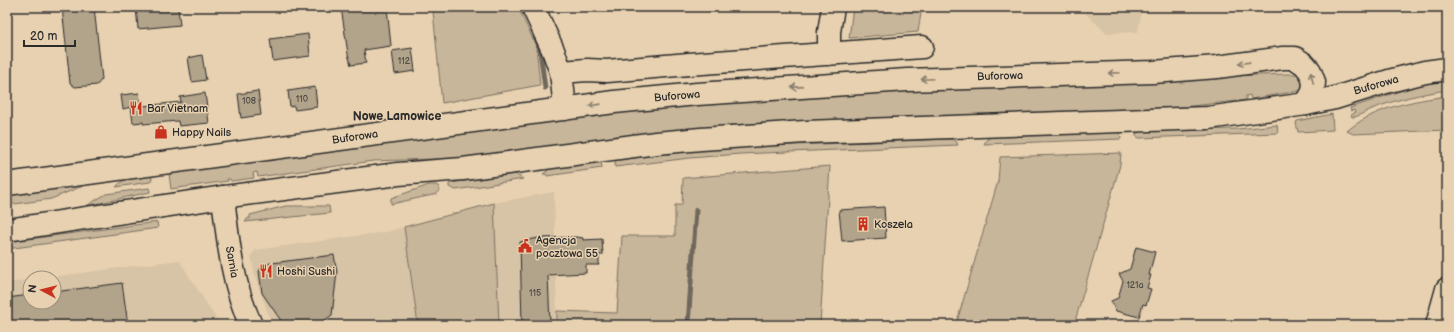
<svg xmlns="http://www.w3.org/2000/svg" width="1454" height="332" viewBox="0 0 1454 332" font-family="'Balsamiq Sans',sans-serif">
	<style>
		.built { fill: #d7c3a5 }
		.green { fill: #c8b69a; stroke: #7a7062 }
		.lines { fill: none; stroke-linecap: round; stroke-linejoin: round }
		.stream { stroke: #6f675b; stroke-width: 5 }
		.building { fill: #b2a38b; stroke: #2b2b2b }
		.minor-casing { stroke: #2b2b2b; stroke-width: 25 }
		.major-casing { stroke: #2b2b2b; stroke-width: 25 }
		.minor { stroke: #e7d1b0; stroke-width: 22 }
		.major { stroke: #e7d1b0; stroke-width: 22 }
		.oneway { stroke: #897e6e }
		.labels { text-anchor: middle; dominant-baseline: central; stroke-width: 3; stroke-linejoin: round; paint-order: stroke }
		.number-label { font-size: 9px; fill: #4d4943 }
		.street-label { font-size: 11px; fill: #2b2b2b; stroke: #e7d1b0 }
		.poi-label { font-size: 11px; fill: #2b2b2b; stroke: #e7d1b0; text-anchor: start }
		.neighbourhood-label { font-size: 12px; font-weight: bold; fill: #2b2b2b; stroke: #e7d1b0 }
	</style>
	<rect width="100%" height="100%" fill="#e7d1b0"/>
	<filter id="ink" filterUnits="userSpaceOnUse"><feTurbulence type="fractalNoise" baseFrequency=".025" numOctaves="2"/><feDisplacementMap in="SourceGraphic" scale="8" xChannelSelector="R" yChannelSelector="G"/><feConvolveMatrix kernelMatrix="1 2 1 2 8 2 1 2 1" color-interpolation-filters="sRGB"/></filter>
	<g filter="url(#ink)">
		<!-- built -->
		<path class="built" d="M1087,7H1142L1138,32L1107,33L1086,14Z
			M554,192L557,325H499L494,203Z
			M404,227L418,325H272L255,276L251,255L256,250L386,232Z
			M179,260L220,325H7V283L30,280V302H54V278H44Z"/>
		<!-- green -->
		<path class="green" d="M427,7H518L536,46L540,85L442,103L433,11Z
			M853,7H922L918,32L849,38Z
			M1285,74H1301L1303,79L1304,90L1251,99L1250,95L1246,96V100L1182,107L731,125L619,137L459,158L373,161L258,177L257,172L253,173L254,178L231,181L230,179H227L228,181L171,189L169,174L171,171L245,162L246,163L247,161L332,150L333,152H335L336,149L508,126L510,128L511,126L592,115V117L595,114L673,106L954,88L955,90L957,87Z
			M1447,79V90C1421,94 1397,99 1372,109C1366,111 1359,117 1352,117L1351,115L1355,113L1354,110L1351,111L1350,108L1418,85Z
			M1447,96V130L1353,134L1347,131C1375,107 1412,101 1447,96Z
			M1332,114L1333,130L1298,132L1296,123L1297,121Z
			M1277,125L1278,133L1139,138L1136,136V134L1141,131L1237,129Z
			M1120,132L1121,139L984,144L987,139L991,137Z
			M952,139L956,141L958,145L740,154L690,158L615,167V162L617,160L682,152L740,147Z
			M1121,153L1120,165L1074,325H956L998,181L1000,157Z
			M601,162L602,168L547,176L546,174H543L550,169Z
			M830,166L820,325H557V311L617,313L622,236H675V205H682L683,178Z
			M151,172L152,179L150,182L116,187C125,177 138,174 151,172Z
			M514,174L517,175L523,179L456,190L449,187V184L451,183Z
			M90,183L51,199L7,205V192Z
			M429,185H436L439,187V191L437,194L391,204V198Z
			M149,188L150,192L86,206L106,194Z
			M494,203L499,325H418L404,227Z
			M286,206H329L330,213L245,222L248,218L250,219V215Z
			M157,222L158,228L7,249V242Z"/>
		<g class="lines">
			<!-- stream -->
			<path class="stream" d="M535,36L540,51L545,88
				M688,325L696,210"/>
		</g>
		<!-- building -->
		<path class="building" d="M62,7H94L102,79L97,85L75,87L70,83Z
			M136,7H178L180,25L138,29Z
			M341,7H387L391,46L364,50L366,63L351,65L348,54Z
			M308,34L310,56L273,61L270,39Z
			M412,48L415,71L395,74L392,51Z
			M202,55L206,80L192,82L188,58Z
			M315,87L317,107L295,110L294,106L290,107L288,91Z
			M258,91L261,115L241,118L238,94Z
			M139,93L141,106L133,107L181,102L180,97L205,93L209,123L179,126L178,121L143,124V122L133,123L131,107L123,109L121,95Z
			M884,207L886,238L842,241L839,210Z
			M577,237L583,238V240L602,239L603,255H599V265H586V273L548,275L550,325H522L520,242L538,238Z
			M1136,247L1155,252L1149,275H1151L1147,288L1151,289L1146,305L1143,304L1139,317L1116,311L1111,301L1118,298L1123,281L1119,274L1130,269Z
			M334,255L337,272L332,315L318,325H284L262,293L259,271L264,264Z
			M122,283L128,325H7V298L30,295V302H54V292Z"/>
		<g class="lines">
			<!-- minor casing -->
			<g class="minor-casing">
				<path id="minor" d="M533,7L553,50L561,72L565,109
					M829,54V32L833,7
					M561,72L587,70L607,71L689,64L922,47
					M7,184L614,102L697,94L907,80L1153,72L1217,67L1283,58H1295L1304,64L1310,71L1314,82L1313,92L1306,104
					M223,197C228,241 232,284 251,325
					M1437,325L1447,289"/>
			</g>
			<!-- major casing -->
			<g class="major-casing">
				<path id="major" d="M7,230L223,197L398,174L463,169L656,143L701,139L805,132L1208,118L1306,104L1335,98L1389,81L1425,72L1447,69"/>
			</g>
			<!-- minor -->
			<use href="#minor" class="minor"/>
			<!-- major -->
			<use href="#major" class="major"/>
		</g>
		<!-- one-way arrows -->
		<defs><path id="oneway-shaft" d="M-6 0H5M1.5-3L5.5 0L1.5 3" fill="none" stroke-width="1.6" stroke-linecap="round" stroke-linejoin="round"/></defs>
		<g class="oneway">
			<use href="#oneway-shaft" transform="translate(1244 63) rotate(172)"/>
			<use href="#oneway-shaft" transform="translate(1114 73) rotate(178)"/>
			<use href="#oneway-shaft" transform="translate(1312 78) rotate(-104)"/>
			<use href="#oneway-shaft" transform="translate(927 79) rotate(177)"/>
			<use href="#oneway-shaft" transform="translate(797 87) rotate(176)"/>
			<use href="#oneway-shaft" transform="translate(595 105) rotate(172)"/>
		</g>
	</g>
	<!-- icons -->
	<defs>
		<g id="restaurant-bare" transform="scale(1.08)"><path d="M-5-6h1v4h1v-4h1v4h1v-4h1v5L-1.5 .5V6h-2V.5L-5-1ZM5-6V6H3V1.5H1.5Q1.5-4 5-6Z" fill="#c8321e" stroke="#e7d1b0" stroke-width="2.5" paint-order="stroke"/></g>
		<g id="shop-bare" transform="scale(1.08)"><path d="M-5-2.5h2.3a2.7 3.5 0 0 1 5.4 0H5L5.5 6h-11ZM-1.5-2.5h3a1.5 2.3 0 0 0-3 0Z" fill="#c8321e" stroke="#e7d1b0" stroke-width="2.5" paint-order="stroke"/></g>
		<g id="building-bare" transform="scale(1.08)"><path d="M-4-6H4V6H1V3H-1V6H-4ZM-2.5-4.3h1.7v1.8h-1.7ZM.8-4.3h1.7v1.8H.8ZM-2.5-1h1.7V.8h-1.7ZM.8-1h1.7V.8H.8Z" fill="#c8321e" stroke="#e7d1b0" stroke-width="2.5" paint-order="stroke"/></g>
		<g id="civic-bare" transform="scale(1.08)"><path d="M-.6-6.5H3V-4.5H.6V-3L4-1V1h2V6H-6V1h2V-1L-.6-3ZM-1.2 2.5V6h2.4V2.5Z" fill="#c8321e" stroke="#e7d1b0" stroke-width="2.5" paint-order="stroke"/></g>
	</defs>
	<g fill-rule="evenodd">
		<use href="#restaurant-bare" x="136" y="108"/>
		<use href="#shop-bare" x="161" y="132"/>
		<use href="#building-bare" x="863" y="224"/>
		<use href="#civic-bare" x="525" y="246"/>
		<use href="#restaurant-bare" x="266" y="271"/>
	</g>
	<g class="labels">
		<!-- number labels -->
		<g class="number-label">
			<text x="404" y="61">112</text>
			<text x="302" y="99">110</text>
			<text x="249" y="101">108</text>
			<text x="1135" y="285">121a</text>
			<text x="535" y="293">115</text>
		</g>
		<!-- street labels -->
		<g class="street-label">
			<text transform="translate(1000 76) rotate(-2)">Buforowa</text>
			<text transform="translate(1376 85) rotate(-16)">Buforowa</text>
			<text transform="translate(677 96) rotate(-5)">Buforowa</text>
			<text transform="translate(355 137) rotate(-8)">Buforowa</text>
			<text transform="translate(232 262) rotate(80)">Sarnia</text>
		</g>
		<!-- poi labels -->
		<g class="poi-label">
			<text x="147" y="108">Bar Vietnam</text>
			<text x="172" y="132">Happy Nails</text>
			<text x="874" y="224">Koszela</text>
			<text x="536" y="240">Agencja<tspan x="536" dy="13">pocztowa 55</tspan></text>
			<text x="277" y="271">Hoshi Sushi</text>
		</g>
		<!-- neighbourhood labels -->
		<g class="neighbourhood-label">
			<text x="397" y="116">Nowe Lamowice</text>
		</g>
	</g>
	<!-- margin -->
	<rect width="1454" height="332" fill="none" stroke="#e7d1b0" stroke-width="24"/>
	<rect x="12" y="12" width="1430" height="308" fill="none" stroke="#2b2b2b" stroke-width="1.5" filter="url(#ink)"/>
	<!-- north arrow -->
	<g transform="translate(42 290) rotate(277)"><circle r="19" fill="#e7d1b0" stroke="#9c8f7b"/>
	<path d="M0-3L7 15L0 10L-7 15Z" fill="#c8321e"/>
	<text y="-6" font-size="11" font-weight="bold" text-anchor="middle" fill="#2b2b2b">N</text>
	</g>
	<!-- scale -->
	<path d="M24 40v6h51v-6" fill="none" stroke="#2b2b2b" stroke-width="2"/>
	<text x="30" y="40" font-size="12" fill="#2b2b2b" stroke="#e7d1b0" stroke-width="3" paint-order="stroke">20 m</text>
</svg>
